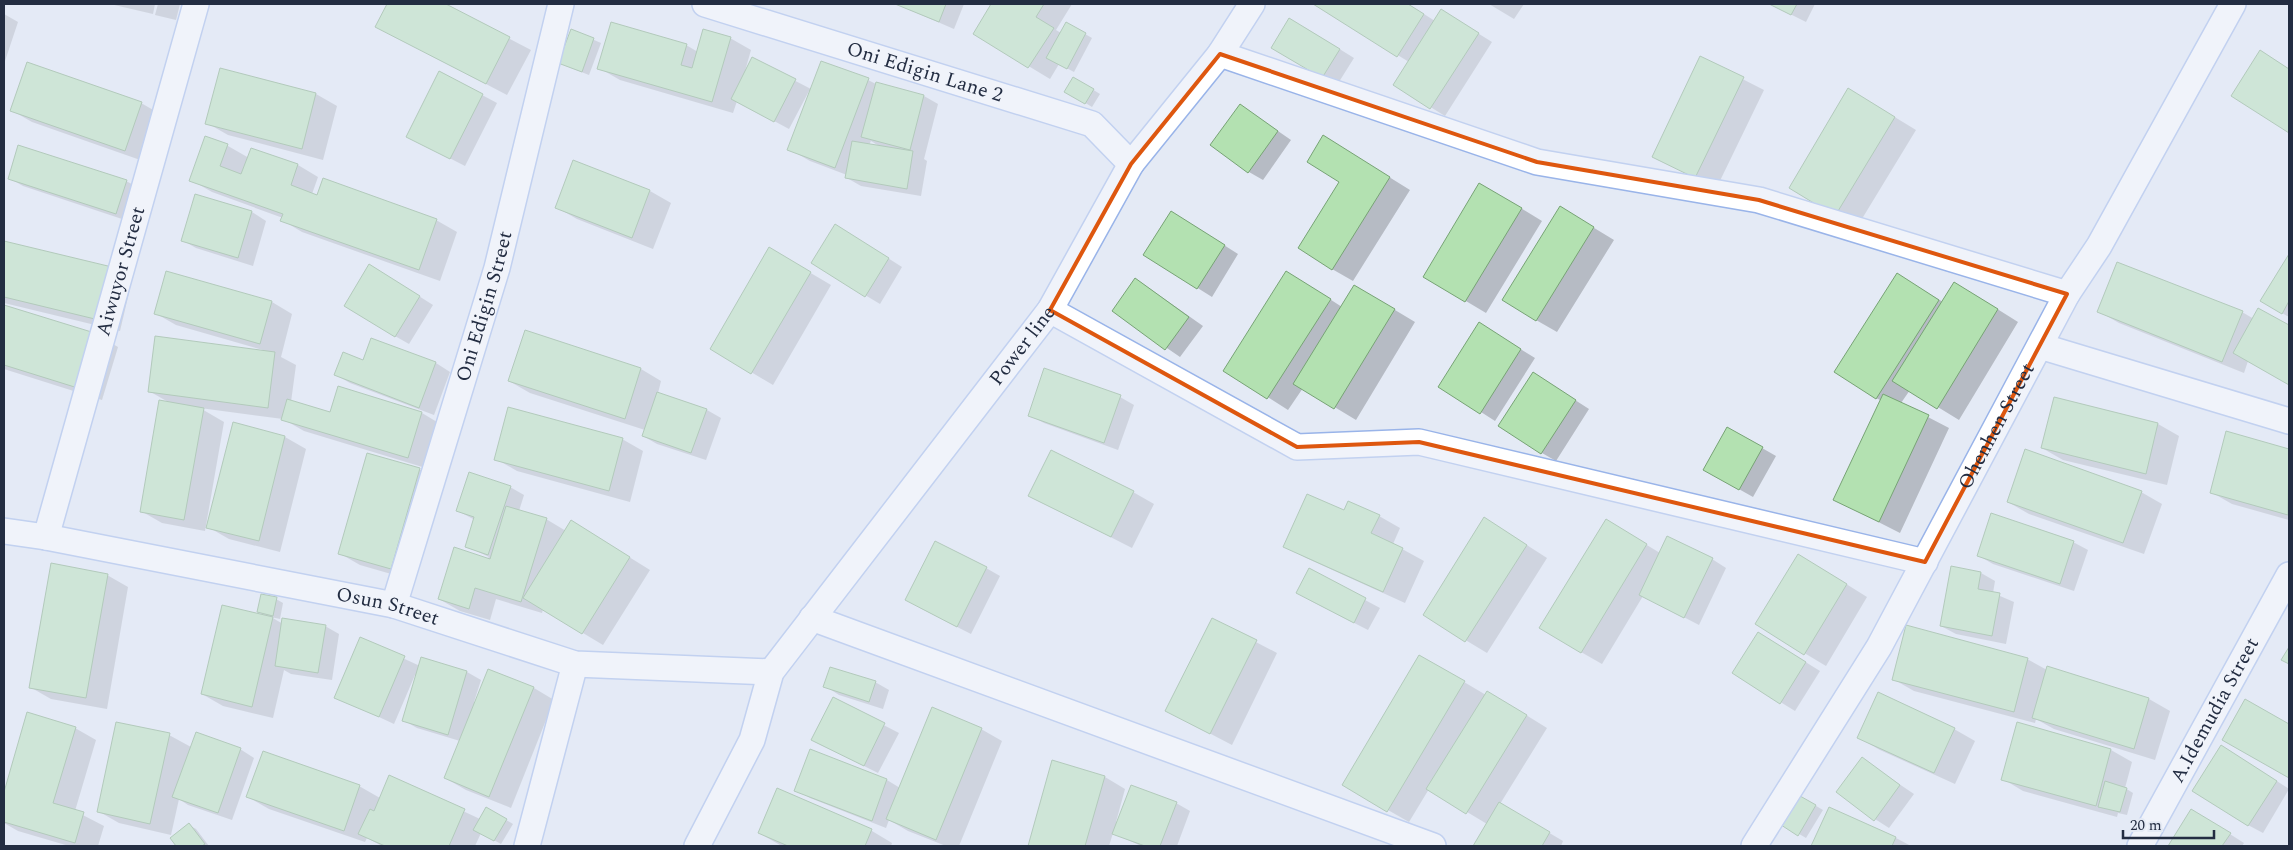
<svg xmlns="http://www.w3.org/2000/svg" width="2293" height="850" viewBox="0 0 2293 850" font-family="Spectral,serif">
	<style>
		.shadow { fill: #0003; fill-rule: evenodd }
		.building { fill: #b3e1b1; stroke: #77a375 }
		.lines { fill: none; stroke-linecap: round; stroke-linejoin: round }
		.minor-casing { stroke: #99b4e9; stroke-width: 28 }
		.minor { stroke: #fff; stroke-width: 25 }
		.marked { fill: none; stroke: #de570f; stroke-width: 4; stroke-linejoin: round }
		.labels { text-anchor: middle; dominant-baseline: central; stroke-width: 4; stroke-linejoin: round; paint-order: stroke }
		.street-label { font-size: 20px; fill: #232d42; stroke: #e4eaf5 }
	</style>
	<rect width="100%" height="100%" fill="#e4eaf5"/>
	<!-- shadow -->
	<path class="shadow" d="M110,4H155L153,14Z
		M158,4H180L176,20L155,15Z
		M389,4H443L531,50L507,95L377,27Z
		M896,4H964L954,29Z
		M993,4H1072L1056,30L1061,33L1066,23L1092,38L1074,72L1059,64L1050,79L974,33Z
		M1315,4H1408L1435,21L1455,19L1492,42L1445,116L1395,85L1409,62Z
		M1489,4H1524L1514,19Z
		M1770,4H1815L1806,22Z
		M4,14L18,22L4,64Z
		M1304,27L1354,58L1337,85L1273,47Z
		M571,30L601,43L589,75L566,66Z
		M730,38L751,50L745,71L753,59L811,89L868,80L876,84L924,96L938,104L924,159L927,161L921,196L861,186L847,178V175L810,161L789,149L810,92L809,91L789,129L737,101L733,113L620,80L599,68L686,45L698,52ZM871,141L879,146L869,145Z
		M2260,52L2289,69V131L2233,96Z
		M1701,58L1764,90L1716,189L1654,156Z
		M221,69L316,94L337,106L323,160L228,135L207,123Z
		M1074,78L1100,94L1092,107L1066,91Z
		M482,95L497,103L465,166L422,144Z
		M1870,102L1916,130L1857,227L1836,215Z
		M141,103L162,115L146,162L32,122L11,110Z
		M1240,105L1291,140L1263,180L1249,172Z
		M206,138L228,146L249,158L298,165L318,177L312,194L436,220L457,232L440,281L302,232L282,220L283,218L212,192L191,180Z
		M1344,149L1410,190L1353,281L1332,269Z
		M574,162L650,191L671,203L653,249L577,219L556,207Z
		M9,178L126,181L141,189L131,222L23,186Z
		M196,195L252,212L266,221L253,266L196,248L182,240Z
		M1501,196L1542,221L1486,313L1424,276Z
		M1581,220L1614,240L1557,332L1536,320Z
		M1186,221L1238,254L1212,297L1145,255Z
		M850,234L902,267L880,304L865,295Z
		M4,242L111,268L132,280L120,331L4,303Z
		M770,249L831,285L773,385L711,348Z
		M2289,256V317L2262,301Z
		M384,274L433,305L409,344L395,336Z
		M1898,275L1943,302L1975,295L2018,322L1959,420L1910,390L1901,403L1949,428L1900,533L1835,500L1882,401L1876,398Z
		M1136,279L1203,326L1180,357L1113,311Z
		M1308,285L1342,307L1375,298L1415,322L1356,420L1303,388L1288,410L1225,370Z
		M272,302L292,314L281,357L296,365L291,402L331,414L422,413L442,425L429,469L304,431L283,419L200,408L224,422L205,531L162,523L141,511L170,403L149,391L263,350L176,325L155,313Z
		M4,307L97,335L118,347L102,400L4,369Z
		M2259,310L2289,326V384L2248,361L2244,373L2119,323L2098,311L2242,312L2254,319Z
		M525,331L641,369L661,381L658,393L707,410L721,418L706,460L657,444L643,436L645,430L530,393L509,381Z
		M1493,332L1535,358L1495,421L1481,412Z
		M372,339L436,363L450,372L434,415L350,383L336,375L363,361Z
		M1547,382L1589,409L1556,461L1542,453Z
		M1120,397L1134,405L1118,450L1044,423L1029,415Z
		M2055,398L2158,424L2179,436L2167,485L2063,460L2042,448Z
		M234,423L285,437L306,449L280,552L229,539L208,527Z
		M1727,428L1776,456L1753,497L1705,470Z
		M2227,433L2289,450V520L2232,504L2211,492Z
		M622,439L643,451L630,502L517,471L496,459Z
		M419,469L440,481L412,580L360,565L339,553Z
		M510,487L524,495L519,511L546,519L566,531L592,534L650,570L603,645L543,609L542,613L496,599L490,620L460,611L439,599L489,557L466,546L475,520L458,511Z
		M1133,492L1154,504L1132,548L1030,496Z
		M2141,492L2162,504L2144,554L2029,514L2008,502Z
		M1344,512L1379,516L1400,528L1393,544L1424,561L1405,603L1306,558L1285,546Z
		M1505,531L1547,558L1487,653L1424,615Z
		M1627,533L1660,553L1712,559L1726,568L1699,625L1643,596L1602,664L1581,652Z
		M2073,542L2088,550L2074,591L1993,564L1979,556Z
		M1819,567L1867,597L1826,666L1756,624Z
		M1952,567L1981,573L1995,581L1993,593L2014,602L2006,644L1956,634L1941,626Z
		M986,568L1000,576L971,634L920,608Z
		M1309,570L1380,608L1368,630L1311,601Z
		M107,575L128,587L107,709L51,699L30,687Z
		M276,599L283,603L280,619L271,617L283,624L325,626L339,634L332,680L291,674L284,670L273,718L223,706L202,694L266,616L258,612Z
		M1212,619L1277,653L1232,745L1167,711Z
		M361,639L420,666L467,672L481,680L474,702L476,703L489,670L534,688L554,700L511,808L466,790L445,778L460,741L417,728L403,720L416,676L415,675L394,724L336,697Z
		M1773,642L1820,671L1795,711L1734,673Z
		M1420,656L1486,695L1508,704L1547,728L1500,804L1563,841L1561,846H1476L1487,824L1429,789L1409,822L1344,785Z
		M2027,659L2047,670L2048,668L2149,699L2170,711L2155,760L2054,729L2036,719L2035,723L1914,691L1893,679Z
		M875,682L889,690L883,709L839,695L825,686Z
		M833,699L899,733L878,773L812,740Z
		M2246,701L2289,725V777L2224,740Z
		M28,714L75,728L96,740L75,811L104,826L98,846H69L18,831L4,823V797Z
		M2018,724L2111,750L2132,762L2125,788L2133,793L2127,815L2118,813L2117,817L2023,791L2003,779Z
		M981,729L1002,741L959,846H946L908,831L889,820L886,828L810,798L796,790L811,751L887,780L900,788Z
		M1954,729L1975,741L1955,784L1880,750L1859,738Z
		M169,735L191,747L240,749L254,758L232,820L188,805L179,799L171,835L119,823L98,811Z
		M2236,755L2289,789L2263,833L2248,825Z
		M1862,759L1914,794L1889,828L1875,819Z
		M1053,762L1105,777L1125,789L1116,822L1176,803L1190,811L1177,846H1141L1113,833L1109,846H1029Z
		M390,777L480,819L486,808L513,824L501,844L481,833L475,846H382L367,838L365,842L269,809L248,797L359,786L380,798Z
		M778,790L872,831L892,843L891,846L780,845L759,833Z
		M1794,793L1823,810L1806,838L1777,821Z
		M1829,809L1896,838L1911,846H1813Z
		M2192,810L2244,843L2242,846H2169Z
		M189,825L196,829L209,846H178L172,838Z"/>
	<!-- building -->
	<path class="building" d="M387,4H446L510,37L486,84L375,27Z
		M895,4H946L939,22Z
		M991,4H1044L1036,17L1054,28L1028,68L973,34Z
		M1313,4H1408L1424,14L1397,57Z
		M1769,4H1797L1791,15Z
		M1441,9L1479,33L1430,109L1393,85Z
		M1289,18L1340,49L1322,78L1271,48Z
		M611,22L687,44L681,65L692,68L703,29L731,37L712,102L597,69Z
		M1066,22L1086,33L1067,69L1046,58Z
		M571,29L594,38L582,72L558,63Z
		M2260,50L2289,69V133L2231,96Z
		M1700,56L1744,77L1695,178L1652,157Z
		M752,57L796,79L774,122L731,99Z
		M821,61L869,78L835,168L787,150Z
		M27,62L142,102L125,151L10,111Z
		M220,68L316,93L302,149L205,124Z
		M439,71L483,94L450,159L406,137Z
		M1073,77L1094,89L1085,104L1064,92Z
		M876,82L924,95L910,150L861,137Z
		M1848,88L1895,117L1835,216L1789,188Z
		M1240,104L1278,131L1248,173L1210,145Z
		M1323,135L1390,177L1332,270L1298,248L1339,182L1307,162Z
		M205,136L228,144L220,166L241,174L251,148L298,164L291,185L317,195L323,178L437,219L419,270L280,221L283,214L189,181Z
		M852,141L913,151L907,189L845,178Z
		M18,145L127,180L116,214L8,179Z
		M573,160L650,190L632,238L555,208Z
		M1479,183L1522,208L1465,302L1423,277Z
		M195,194L252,211L238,258L181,241Z
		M1560,206L1594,227L1536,321L1502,300Z
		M1171,211L1225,245L1197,289L1143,255Z
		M835,224L889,258L865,297L811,263Z
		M4,241L112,267L99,320L4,297Z
		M769,247L811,272L751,374L710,349Z
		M2289,254V301L2282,314L2260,301Z
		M2117,262L2243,311L2222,362L2097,312Z
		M369,264L420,296L395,337L344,306Z
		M166,271L272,301L260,344L154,314Z
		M1286,271L1331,299L1267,399L1223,371Z
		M1897,273L1939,300L1876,399L1834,372Z
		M1135,278L1189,317L1165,350L1112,311Z
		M1954,282L1998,309L1937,409L1892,381Z
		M1354,285L1395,309L1334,409L1293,384Z
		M4,305L98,334L81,389L4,365Z
		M2258,308L2289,325V385L2233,353Z
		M1479,322L1521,349L1480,414L1438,387Z
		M525,330L641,368L625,419L508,381Z
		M155,336L275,352L268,408L148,392Z
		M371,338L436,362L419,408L334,375L343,352L363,360Z
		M1044,368L1121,395L1104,443L1028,416Z
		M1533,372L1576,400L1541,454L1498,426Z
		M338,386L422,412L408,458L281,420L287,399L330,412Z
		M657,392L707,409L691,453L642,436Z
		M1883,394L1929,415L1879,522L1833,500Z
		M2054,397L2158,423L2146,474L2041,448Z
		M159,400L204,408L184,520L140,512Z
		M508,407L623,438L609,491L494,460Z
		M233,422L285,436L259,541L206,528Z
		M1727,427L1763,447L1739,490L1703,470Z
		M2226,431L2289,449L2288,515L2210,493Z
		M2025,449L2142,491L2123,543L2007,502Z
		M1051,450L1134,491L1111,537L1028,496Z
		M367,453L420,468L391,569L338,554Z
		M469,472L511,486L488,555L465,547L474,517L456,511Z
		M1307,494L1344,510L1348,501L1380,515L1371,533L1403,548L1383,592L1283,547Z
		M506,506L547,518L521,602L475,588L469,609L438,599L454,547L490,559Z
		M1991,513L2074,541L2060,584L1977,556Z
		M1484,517L1527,545L1465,642L1423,615Z
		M1606,519L1647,544L1581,653L1539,628Z
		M571,520L630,557L582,634L523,598Z
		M1667,536L1713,558L1684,618L1639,595Z
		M935,541L987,567L957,627L905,600Z
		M1798,554L1847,584L1804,655L1755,624Z
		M51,563L108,574L86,698L29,688Z
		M1951,566L1981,572L1978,589L2000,593L1992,636L1940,626Z
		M1309,568L1366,598L1354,623L1296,593Z
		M261,594L277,597L273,616L257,612Z
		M222,605L273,617L252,707L201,694Z
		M282,618L326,625L318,673L275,666Z
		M1212,618L1257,640L1210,734L1165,711Z
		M1906,625L2028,658L2014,712L1892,680Z
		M1758,632L1806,662L1780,704L1732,673Z
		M360,637L405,656L379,717L334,698Z
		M2289,647V664L2281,660Z
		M1419,655L1465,681L1387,812L1342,785Z
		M421,657L467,671L448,735L402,721Z
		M2047,666L2149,698L2134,749L2032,718Z
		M830,667L876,681L869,702L823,687Z
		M488,669L534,687L489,797L444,778Z
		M1487,691L1527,715L1466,814L1426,789Z
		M1878,692L1955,728L1934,773L1857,738Z
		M833,697L885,723L864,766L811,740Z
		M2245,699L2289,724V778L2222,740Z
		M932,707L982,728L936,840L886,819Z
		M27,712L76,727L53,803L84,812L75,843L4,822V792Z
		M116,722L170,733L150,824L97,812Z
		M2017,722L2111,749L2096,806L2001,780Z
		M196,732L241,748L218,813L172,797Z
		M2221,745L2277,781L2248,826L2192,791Z
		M810,749L887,779L872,821L794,791Z
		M263,751L360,785L344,831L246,797Z
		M1862,757L1900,785L1874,821L1836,792Z
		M1052,760L1105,776L1085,846H1028Z
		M389,775L465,809L449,846H385L358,834L370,809L374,811Z
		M2105,781L2127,788L2120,812L2098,807Z
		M1131,785L1177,802L1160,846H1145L1112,834Z
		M777,788L872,829L865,846H788L758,833Z
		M1793,792L1816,805L1798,836L1775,821Z
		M1499,802L1550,832L1542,846H1473Z
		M486,807L507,819L494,841L473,830Z
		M1829,807L1896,837L1892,846H1811Z
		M2191,809L2231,833L2222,846H2168Z
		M189,823L205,844L202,846H176L170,838Z"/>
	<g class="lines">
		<!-- minor casing -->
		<g class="minor-casing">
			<g id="minor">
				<path id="s1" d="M705,4L1092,124L1131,164"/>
				<path d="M1220,54L1537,162L1759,200L2067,294"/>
				<path d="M1050,310L1297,447L1419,442L1925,562"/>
				<path d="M2040,346L2289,421"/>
				<path id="s2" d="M4,531L46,537L394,605L575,664L771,672"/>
				<path id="s3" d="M46,537L196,4"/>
				<path id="s4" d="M394,605L497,268L561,4"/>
				<path d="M812,618L1433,846"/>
				<path d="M527,846L575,664"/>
				<path id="s5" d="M697,846L752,740L771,672L1050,310L1131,164L1220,54L1252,4"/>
				<path id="s6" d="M1754,846L1879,647L2067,294L2099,246L2233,4"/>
				<path id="s7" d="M2140,846L2289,575"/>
			</g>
		</g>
		<!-- minor -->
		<use href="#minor" class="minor"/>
	</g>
	<!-- marked area -->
	<path d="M0 0H2293V850H0ZM1220,54L1537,162L1759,200L2067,294L1925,562L1419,442L1297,447L1050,310L1131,164Z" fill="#e4eaf5" fill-opacity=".55" fill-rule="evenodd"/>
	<path class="marked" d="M1220,54L1537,162L1759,200L2067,294L1925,562L1419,442L1297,447L1050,310L1131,164Z"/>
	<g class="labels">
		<!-- street labels -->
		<g class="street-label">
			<text stroke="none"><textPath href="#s1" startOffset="230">Oni Edigin Lane 2</textPath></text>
			<text stroke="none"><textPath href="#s3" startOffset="276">Aiwuyor Street</textPath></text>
			<text stroke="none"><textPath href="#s4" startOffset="312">Oni Edigin Street</textPath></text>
			<text stroke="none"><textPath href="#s5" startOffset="602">Power line</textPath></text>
			<text stroke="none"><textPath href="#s6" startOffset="485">Ohenhen Street</textPath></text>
			<text stroke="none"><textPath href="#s2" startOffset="391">Osun Street</textPath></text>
			<text stroke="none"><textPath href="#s7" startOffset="155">A.Idemudia Street</textPath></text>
		</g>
	</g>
	<!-- border -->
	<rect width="2293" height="850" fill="none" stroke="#232d42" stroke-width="10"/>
	<!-- scale -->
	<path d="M2123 830v8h91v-8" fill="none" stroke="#232d42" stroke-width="2.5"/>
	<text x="2130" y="830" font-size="15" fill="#232d42" stroke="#e4eaf5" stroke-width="4" paint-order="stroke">20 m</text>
</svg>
